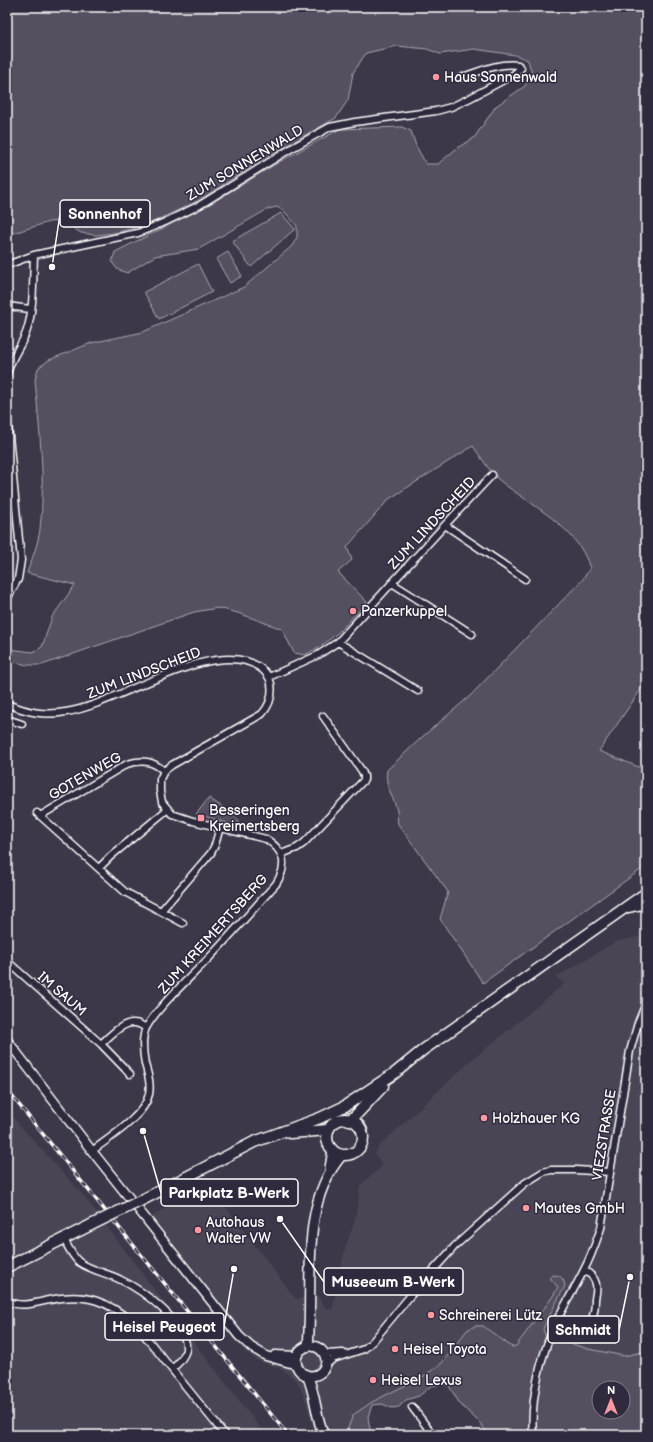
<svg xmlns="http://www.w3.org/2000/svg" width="653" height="1442" viewBox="0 0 653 1442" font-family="'Balsamiq Sans',sans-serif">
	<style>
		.built { fill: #494455 }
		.green { fill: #555060; stroke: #aaa8b0; fill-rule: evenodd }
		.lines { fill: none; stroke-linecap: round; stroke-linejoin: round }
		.minor-casing { stroke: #fff; stroke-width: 9 }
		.tertiary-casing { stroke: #fff; stroke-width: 11 }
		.secondary-casing { stroke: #fff; stroke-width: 12 }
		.primary-casing { stroke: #fff; stroke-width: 13 }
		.minor { stroke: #2f2a3d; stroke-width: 6 }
		.tertiary { stroke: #2f2a3d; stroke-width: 8 }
		.secondary { stroke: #2f2a3d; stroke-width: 9 }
		.primary { stroke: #2f2a3d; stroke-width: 10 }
		.rail-casing { stroke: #fff; stroke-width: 3.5 }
		.rail { stroke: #2f2a3d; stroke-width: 2; stroke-dasharray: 6; stroke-linecap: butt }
		.primary-bridge-casing { stroke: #fff; stroke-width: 13; stroke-linecap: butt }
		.primary-bridge { stroke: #2f2a3d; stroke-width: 10 }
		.poi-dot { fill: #ff9aa2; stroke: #2f2a3d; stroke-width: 1.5 }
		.labels { text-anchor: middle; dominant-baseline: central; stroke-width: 3; stroke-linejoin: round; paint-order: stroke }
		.poi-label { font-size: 14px; fill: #fff; stroke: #2f2a3d; text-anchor: start }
		.street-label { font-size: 14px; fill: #fff; stroke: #2f2a3d }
		.leader { fill: none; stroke: #fff; stroke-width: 1.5 }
		.callout-dot { fill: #fff; stroke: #2f2a3d; stroke-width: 1.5 }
		.callout { fill: #2f2a3d; stroke: #fff; stroke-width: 1.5 }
		.callout-label { font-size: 15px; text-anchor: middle; font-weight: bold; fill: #fff }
	</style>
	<rect width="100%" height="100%" fill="#3c3749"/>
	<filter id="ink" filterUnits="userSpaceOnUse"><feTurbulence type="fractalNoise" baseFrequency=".025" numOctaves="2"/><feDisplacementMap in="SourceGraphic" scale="8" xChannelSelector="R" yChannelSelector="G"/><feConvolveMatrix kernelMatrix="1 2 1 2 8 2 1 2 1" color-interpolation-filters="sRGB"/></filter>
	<g filter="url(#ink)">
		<!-- built -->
		<path class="built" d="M646,935V1351L625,1356L588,1349L545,1335L543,1329L547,1320L565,1286L550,1278L558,1287L553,1296L516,1346L512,1347L483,1326L467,1330L442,1363L424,1376L372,1402L348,1428L349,1435H315L305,1398L296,1380L283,1370L256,1360L240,1347L142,1224L193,1188L209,1191L222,1202L296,1299L318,1295L324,1306L328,1309H332L345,1248L354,1223L359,1197V1189L362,1183L378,1170L381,1166V1163L375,1154L379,1146L468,1063L564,984L556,977L615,942Z
			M7,1111L84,1196L203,1354L266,1435H7Z"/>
		<!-- green -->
		<path class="green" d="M7,7H646V633L641,640L646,644V682L599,751L646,770V866L483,983L440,919L448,892L398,824C397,820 398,815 397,811C394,797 384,786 387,770L421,738L470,696L583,579L590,568C577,526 531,506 499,480C490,472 480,456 473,446L389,499L347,547L352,560L338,572L367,602L340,631L325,643L305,655L294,653L282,629L238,613L218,608L194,612L42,665H27L7,660V654L9,649L33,652L42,647L52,617L75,585L27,573C32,559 38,544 40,529C46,481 39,428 35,380L38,368L49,360L91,343L143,332L244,287L292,246L297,237V226L285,212L277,207L268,209L199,249L155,256L127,273L117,269L112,262L115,252L205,207L279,162L340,129L402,127L411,131L416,146L426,164H438L457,148L474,138L496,106L525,86L532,74L528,60L515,55L474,49L440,54L427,49L397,46L366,53L353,73L348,100L336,118L268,156L198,201L146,225L114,233L96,235L81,233L62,221L49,222L7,235Z
			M281,213L295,229L251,267L232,241Z
			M228,252L242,276L230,283L216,259Z
			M198,264L212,292L159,319L144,292Z
			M209,798L234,815L238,820V826L196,814Z
			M552,1275C560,1275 564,1278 565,1286L547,1320L543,1329L545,1335L588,1349L625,1356L646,1351V1435H488L481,1424L460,1404L449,1386L442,1384L431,1386L419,1396L406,1400L399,1407L392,1408L382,1404L372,1405L368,1417L371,1435H349L348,1428L353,1415L372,1402L424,1376L442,1363L467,1330L475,1326H483L512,1347L516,1346L553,1296L558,1287L550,1278ZM599,1388H623V1412H599Z"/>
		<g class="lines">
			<!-- minor casing -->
			<g class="minor-casing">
				<path id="minor" d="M7,265L34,255L138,233L165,222L200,205L292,148L330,127L355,122L436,111L451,107L470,98L513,75L521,68L518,65C498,62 478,72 460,78
					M7,306L30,309
					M7,375C10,358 22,346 27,330C34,309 33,277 34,255
					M7,415L21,560L18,579L7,599
					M445,525L525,579
					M392,583L472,634
					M338,642L418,691
					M269,677L318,655L338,642L445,525L492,475
					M7,704C28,712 43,716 66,712C118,705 212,636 259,667C265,671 270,676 271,684C273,696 270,705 262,714L172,765L164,771L160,779V791L162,802L172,814L193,821L266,839C285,851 288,865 276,884C254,908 232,934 209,958C191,977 158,1006 146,1028C141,1039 143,1053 145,1064C148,1074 151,1084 149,1094C145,1116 109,1138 92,1151
					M7,719L22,724
					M37,813L125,892L183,923
					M40,816L127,764C142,759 153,761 164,771
					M281,854L297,848L304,843L364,780V776L362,771L323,716
					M99,868L111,856L168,809
					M628,909L646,905
					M161,911L211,853L215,845L220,827
					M7,961L101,1044L130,1074
					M101,1044C109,1037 122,1022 134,1023C139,1023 143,1026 146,1028
					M64,1239C68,1247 72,1256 79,1262C92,1271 108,1273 121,1280C142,1290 189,1324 186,1350C184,1358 178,1364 172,1369
					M7,1301C21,1308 35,1303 49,1300C85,1292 109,1301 136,1325L225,1435
					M559,1317C568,1328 585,1337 592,1318C595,1312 595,1305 595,1299C596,1293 598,1287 595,1281C593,1276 589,1273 584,1270
					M325,1354L343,1353
					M326,1365L333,1359L364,1349L373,1341L410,1296L455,1246L525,1183L543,1172L551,1170H576L610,1172
					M412,1407L433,1435
					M533,1435C530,1397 542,1350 559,1316C567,1301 576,1286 584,1270C591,1257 596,1242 601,1228L630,1051L638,1023L646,1003"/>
			</g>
			<!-- tertiary casing -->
			<g class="tertiary-casing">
				<path id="tertiary" d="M7,1040L92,1151L239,1336L251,1347L266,1356L297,1365
					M275,1355L297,1356"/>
			</g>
			<!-- secondary casing -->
			<g class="secondary-casing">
				<path id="secondary" d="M330,1168L333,1150
					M296 1361a15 15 0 1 1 30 0a15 15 0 1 1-30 0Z
					M308,1346C314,1284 298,1206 342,1155
					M307,1375C316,1394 315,1416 324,1435"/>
			</g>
			<!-- primary casing -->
			<g class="primary-casing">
				<path id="primary" d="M327 1137a18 18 0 1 1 36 0a18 18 0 1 1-36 0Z
					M349,1120L355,1116L383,1086
					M290,1133L328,1130
					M144,1199L254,1142L320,1118L345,1106L395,1073L423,1050L646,893
					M7,1267L91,1225"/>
			</g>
			<!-- minor -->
			<use href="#minor" class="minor"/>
			<!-- tertiary -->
			<use href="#tertiary" class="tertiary"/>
			<!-- secondary -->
			<use href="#secondary" class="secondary"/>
			<!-- primary -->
			<use href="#primary" class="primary"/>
			<!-- rail casing -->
			<g class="rail-casing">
				<path id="rail" d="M7,1090L288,1435"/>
			</g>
			<!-- rail -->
			<use href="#rail" class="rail"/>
			<!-- primary-bridge casing -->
			<g class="primary-bridge-casing">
				<path id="primary-bridge" d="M91,1225L144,1199"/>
			</g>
			<!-- primary-bridge -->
			<use href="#primary-bridge" class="primary-bridge"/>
		</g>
	</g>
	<!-- markers -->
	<g class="poi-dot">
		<circle cx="436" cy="77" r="4"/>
		<circle cx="353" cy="611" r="4"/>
		<rect x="197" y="814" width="8" height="8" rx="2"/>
		<circle cx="484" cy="1118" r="4"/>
		<circle cx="526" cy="1208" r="4"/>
		<circle cx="198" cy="1230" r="4"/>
		<circle cx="431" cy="1315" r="4"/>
		<circle cx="395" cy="1349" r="4"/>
		<circle cx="373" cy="1380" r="4"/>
	</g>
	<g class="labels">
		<!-- poi labels -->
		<g class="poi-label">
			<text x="444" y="77">Haus Sonnenwald</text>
			<text x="361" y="611">Panzerkuppel</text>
			<text x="209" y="810">Besseringen<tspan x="209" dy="16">Kreimertsberg</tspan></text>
			<text x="492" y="1118">Holzhauer KG</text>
			<text x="534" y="1208">Mautes GmbH</text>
			<text x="206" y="1222">Autohaus<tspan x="206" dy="16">Walter VW</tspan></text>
			<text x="439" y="1315">Schreinerei Lütz</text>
			<text x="403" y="1349">Heisel Toyota</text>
			<text x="381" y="1380">Heisel Lexus</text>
		</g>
		<!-- street labels -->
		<g class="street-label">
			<text transform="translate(245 163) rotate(-31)">ZUM SONNENWALD</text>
			<text transform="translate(432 523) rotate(-47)">ZUM LINDSCHEID</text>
			<text transform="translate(144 673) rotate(-21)">ZUM LINDSCHEID</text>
			<text transform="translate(85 776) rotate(-30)">GOTENWEG</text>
			<text transform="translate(213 934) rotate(-48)">ZUM KREIMERTSBERG</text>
			<text transform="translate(62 994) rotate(41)">IM SAUM</text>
			<text transform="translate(604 1135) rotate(-81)">VIEZSTRASSE</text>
		</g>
	</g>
	<!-- callouts -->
	<path class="leader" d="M52 267L60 214M143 1131L161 1193M280 1219L324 1282M234 1269L224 1327M630 1277L619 1330"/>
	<g class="callout-dot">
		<circle cx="52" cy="267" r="4"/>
		<circle cx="143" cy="1131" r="4"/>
		<circle cx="280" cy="1219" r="4"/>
		<circle cx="234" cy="1269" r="4"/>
		<circle cx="630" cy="1277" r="4"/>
	</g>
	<g class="callout">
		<rect x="60" y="200" width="90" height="27" rx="4"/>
		<rect x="161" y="1179" width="137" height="27" rx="4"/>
		<rect x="324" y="1268" width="139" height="27" rx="4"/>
		<rect x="105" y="1313" width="119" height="27" rx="4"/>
		<rect x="548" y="1316" width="71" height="27" rx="4"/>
	</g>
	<g class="callout-label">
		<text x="105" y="219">Sonnenhof</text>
		<text x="229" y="1198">Parkplatz B-Werk</text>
		<text x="393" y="1287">Museeum B-Werk</text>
		<text x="164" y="1332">Heisel Peugeot</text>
		<text x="583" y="1335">Schmidt</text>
	</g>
	<!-- margin -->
	<rect width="653" height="1442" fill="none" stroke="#2f2a3d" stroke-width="24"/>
	<rect x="12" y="12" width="629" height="1418" fill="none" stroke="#fff" stroke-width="1.5" filter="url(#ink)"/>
	<!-- north arrow -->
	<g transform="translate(611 1400)"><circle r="19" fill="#2f2a3d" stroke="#827f8b"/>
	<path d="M0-3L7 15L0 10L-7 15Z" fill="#ff9aa2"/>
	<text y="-6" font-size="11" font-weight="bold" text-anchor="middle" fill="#ffffff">N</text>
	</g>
</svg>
